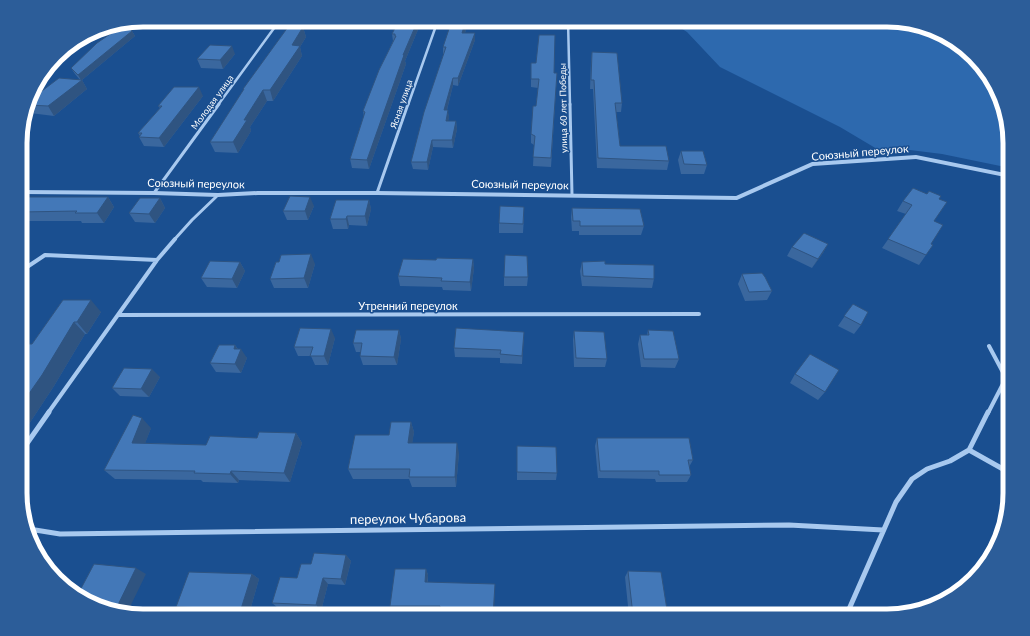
<svg xmlns="http://www.w3.org/2000/svg" width="1030" height="636" viewBox="0 0 1030 636" font-family="Lato,sans-serif">
	<style>
		.green { fill: #2d69ae }
		.lines { fill: none; stroke-linecap: round; stroke-linejoin: round }
		.minor-far3 { stroke: #a8c9ef; stroke-width: 2.5 }
		.minor-far2 { stroke: #a8c9ef; stroke-width: 3 }
		.minor-far1 { stroke: #a8c9ef; stroke-width: 4 }
		.minor { stroke: #a8c9ef; stroke-width: 5 }
		.tertiary { fill: #a8c9ef; fill-rule: evenodd }
		.wall { fill: #3a679e }
		.shaded-wall { fill: #2f5481 }
		.building { fill: #4378b8; stroke: #2f5481 }
		.labels { text-anchor: middle; dominant-baseline: central; stroke-width: 3; stroke-linejoin: round; paint-order: stroke }
		.far-street-label { font-size: 9px; fill: #fff; stroke: #1a4f90 }
		.street-label { font-size: 11px; fill: #fff; stroke: #1a4f90 }
		.near-street-label { font-size: 13px; fill: #fff; stroke: #1a4f90 }
		.rim { fill: none; stroke: #fff; stroke-width: 5 }
	</style>
	<rect width="100%" height="100%" fill="#1a4f90"/>
	<!-- green -->
	<path class="green" d="M668,20H887L919,24L955,41L993,82L1010,135V168L942,154L910,150L877,149L840,127L720,67L687,32Z"/>
	<g class="lines">
		<!-- minor-far3 -->
		<path class="minor-far3" d="M568,20L570,105
			M45,73L80,39
			M218,105L280,20
			M408,105L438,20"/>
		<!-- minor-far2 -->
		<path class="minor-far2" d="M570,104L572,195
			M154,193L219,104
			M377,193L408,104
			M174,240L192,220L218,195"/>
		<!-- minor-far1 -->
		<path class="minor-far1" d="M21,271L45,255L157,260
			M118,315L699,314
			M48,413L157,260L175,239
			M988,413L1006,378L989,346"/>
		<!-- minor -->
		<path class="minor" d="M969,450L1010,473
			M21,452L49,412
			M29,529L60,534L789,525L883,530
			M846,616L896,502L912,479L927,469L950,461L969,450L988,412"/>
		<!-- tertiary -->
		<path class="tertiary" d="M916,155L1010,174V178L916,159L813,166L737,200L377,195H258L218,197L154,195L21,194V190L154,191L218,193L258,191H377L736,196L812,162Z"/>
	</g>
	<!-- wall -->
	<path class="wall" d="M236,20H267H265L258,28L238,27Z
		M296,20H317L314,26H298Z
		M392,20H422L405,61L406,64L369,169L352,168L350,159L364,117L363,111L393,41L392,34L397,25H392Z
		M467,26L465,33H475V40L458,86L453,85L447,110L449,117L448,121H456L457,129L453,148L433,147L428,170L413,169L411,162L444,54H443V47Z
		M303,27L306,37L300,47L302,56L273,101H267L250,127L251,131L238,153L215,152L210,142L243,91V89Z
		M132,31L135,36L82,80L87,89L54,116L30,113L27,109L30,100L80,80L75,74L71,68Z
		M592,52L622,103L621,112H616L620,146L669,161L667,170L597,168L593,89H590L591,61Z
		M235,54L223,69L201,68L197,59Z
		M531,63L554,73H557L551,167L533,166L534,145L531,143V134L536,106L538,88L531,87Z
		M203,96L164,147L144,146L139,137L140,136L138,133L160,108L158,106Z
		M681,151L707,165L704,174H681L678,160Z
		M21,197H108L114,207L104,223H82L81,221H21Z
		M160,198L165,208L155,223L135,222L129,213Z
		M939,199L926,255L919,265L882,248L906,214L897,211L903,201Z
		M369,200L371,209L367,226L349,225L348,229H333L330,219Z
		M314,206L308,220H287L283,211Z
		M572,208L644,226L641,235H579V231H572L571,217Z
		M524,216L523,233H499V223Z
		M828,244L823,253L812,268L787,256L792,247Z
		M473,259L474,268L471,291L443,290L442,287L400,286L398,276L436,260Z
		M240,262L245,271L237,288L207,287L201,278Z
		M582,262L605,264L654,279L652,288L582,286L580,271Z
		M315,264L308,288H274L270,279Z
		M742,274L772,291L767,300L745,301L738,284Z
		M504,277H528L527,286H504Z
		M63,300L101,312L87,334H85L54,386L29,424L21,423V344H32Z
		M853,304L861,325L854,334L838,326Z
		M399,330L401,339L397,365H363L360,356V352H356L353,343Z
		M648,330L679,359L675,368L641,367L638,344L640,335H647Z
		M574,331L607,359L605,367H574L573,340Z
		M524,332L522,364L500,363V358L455,357L454,348Z
		M335,338L328,365H315L311,356H298L294,347Z
		M235,345L238,349L247,358L241,373L216,372L210,363Z
		M795,374L825,392L818,400L790,383Z
		M160,377L149,397L120,396L112,388Z
		M411,422L414,432L412,443L459,453L456,487H412L409,479H353L348,469L389,435Z
		M151,428L145,443L206,445L296,433L302,443L290,482L239,480L238,483L203,482L201,480L115,479L104,470Z
		M597,438L693,460L689,467L691,475L687,482H656L655,479L598,478L595,446Z
		M517,446L557,473L556,480H517Z
		M346,555L351,561L345,585L328,584L321,611L278,608L272,603L311,564Z
		M426,569L428,575V582L495,589L439,611H393L390,606Z
		M628,571L668,616H629L625,577Z
		M252,574L259,579L249,614L185,612L176,607Z"/>
	<!-- shaded-wall -->
	<path class="shaded-wall" d="M256,20H265L258,28Z
		M312,20H317L314,26Z
		M418,20H422L405,61L406,64L369,169L367,160L403,55Z
		M466,20L467,26L463,40L462,33Z
		M303,27L306,37L300,47L302,56L273,101L270,90L292,45Z
		M132,31L135,36L82,80L87,89L54,116L48,106L81,80L78,75Z
		M475,33V40L458,86V78Z
		M232,46L235,54L223,69L220,60Z
		M453,78V85L445,117L444,110Z
		M199,87L203,96L164,147L159,138Z
		M263,90L267,101L250,127L251,131L238,153L233,142L244,120Z
		M448,110L449,117L447,128L446,121Z
		M456,121L457,129L453,148L452,140Z
		M432,140L433,147L428,170L427,162Z
		M108,197L114,207L104,223L97,213Z
		M310,197L314,206L308,220L305,211Z
		M160,198L165,208L155,223L149,214Z
		M369,200L371,209L367,226L365,216Z
		M347,216L349,225L348,229L346,219Z
		M828,244L823,253L812,268Z
		M311,254L315,264L308,288L304,278Z
		M473,259L474,268L471,291L470,282Z
		M240,262L245,271L237,288L232,279Z
		M91,300L101,312L87,334L77,322Z
		M74,322L85,334L54,386L29,424L21,418V405Z
		M331,329L335,338L328,365L324,356Z
		M399,330L401,339L397,365L394,357Z
		M524,332V340L522,364V356Z
		M235,345L240,353L241,349L247,358L241,373L235,364L234,349Z
		M152,369L160,377L149,397L141,389Z
		M142,418L151,428L142,452L132,443Z
		M411,422L414,432L411,453L408,443Z
		M296,433L302,443L290,482L284,473Z
		M457,443L459,453L456,487L455,477Z
		M231,471L239,480L238,483L230,474Z
		M346,555L351,561L345,585L341,579Z
		M136,568L146,574L127,613L115,611Z
		M426,569L428,575L427,587L425,582Z
		M252,574L259,579L249,614L241,609Z
		M323,578L328,584L321,611L316,605Z
		M495,584V589L494,616H493Z"/>
	<!-- building -->
	<path class="building" d="M399,20H418L403,55H404L367,160L350,159L365,112L363,111L379,70L396,36H395V34H392Z
		M452,20H466L462,33H475L458,78H453L444,110H448L446,121H456L452,140H432L427,162H411L424,112L446,47H443Z
		M126,23L132,31L78,75L71,68L97,43Z
		M288,27H303L292,45L300,46L270,90H263L244,120H247L233,142H210L244,89H243Z
		M539,35H555L554,73H557L551,158L533,157L535,136L531,134L533,106H536L539,79H531V63H536Z
		M210,45L232,46L220,60L197,59Z
		M592,52L617,53L622,103H615L620,146H666L669,161L598,158L594,80H591Z
		M59,78L82,80L48,106L28,105L30,100Z
		M174,87H199L159,138L139,137L142,133H138L162,106H158Z
		M681,151H703L707,165L684,164Z
		M913,188L927,194L929,191L941,196L939,199L947,202L934,221L943,225L931,244L933,245L926,255L888,239L912,205L903,201Z
		M290,196L310,197L305,211H283Z
		M21,197H108L97,213H75L77,211L21,212Z
		M140,198H160L149,214L129,213Z
		M336,200H369L365,216H347L346,219H330Z
		M500,206L524,207L523,224L499,223Z
		M572,208L640,209L644,226H580V221H573Z
		M804,233L828,244L818,259L792,247Z
		M311,254L304,278L270,279L276,262H279L281,255Z
		M505,255L527,256L528,277H504Z
		M437,258L473,259L470,282L441,281L442,278L398,276L403,259L436,260Z
		M210,261L240,262L232,279L201,278Z
		M605,261V264L654,265V279L583,276L582,262Z
		M762,273L765,277L772,291L749,292L742,274Z
		M63,300H91L77,322H74L42,375L21,405V344H32Z
		M853,304L868,312L861,325L844,316Z
		M300,328L331,329L324,356H310L313,347H294Z
		M456,328L524,332L522,356L500,354L501,350L454,348Z
		M356,330H399L394,357L360,356L362,343H353Z
		M648,330L673,331L679,359H644L640,335H649Z
		M574,331L604,332L607,359L576,358Z
		M219,345H235L234,349H241L235,364L210,363Z
		M810,354L839,370L825,392L795,374Z
		M124,368L152,369L141,389L112,388Z
		M133,415L142,418L132,443L206,445L210,436L257,438L259,432L296,433L284,473L231,471L230,474L194,473L195,471L104,470Z
		M391,422H411L408,443H457L455,477H409L410,469H348L355,435H389Z
		M597,438H689L693,460H688L691,475H659V471H600Z
		M517,446L556,447L557,473L517,472Z
		M314,553L346,555L341,579L323,578L316,605L272,603L280,577L297,578L301,564H311Z
		M94,564L136,568L115,611L104,610L77,596Z
		M395,569H426L425,582L495,584L493,616H439L440,606H390Z
		M628,571L661,572L668,616L633,615Z
		M189,572L252,574L241,609L176,607Z"/>
	<g class="labels">
		<!-- far-street labels -->
		<g class="far-street-label">
			<text transform="translate(212 102) rotate(-54)">Молодая улица</text>
			<text transform="translate(401 104) rotate(-71)">Ясная улица</text>
			<text transform="translate(563 108) rotate(-91)">улица 60 лет Победы</text>
		</g>
		<!-- street labels -->
		<g class="street-label">
			<text transform="translate(860 152) rotate(-5)">Союзный переулок</text>
			<text transform="translate(196 183) rotate(1)">Союзный переулок</text>
			<text transform="translate(520 184) rotate(1)">Союзный переулок</text>
			<text x="408" y="305">Утренний переулок</text>
		</g>
		<!-- near-street labels -->
		<g class="near-street-label">
			<text transform="translate(408 518) rotate(-1)">переулок Чубарова</text>
		</g>
	</g>
	<!-- crop -->
	<path d="M0 0H1030V636H0ZM143 27H887A116 116 0 0 1 1003 143V493A116 116 0 0 1 887 609H143A116 116 0 0 1 27 493V143A116 116 0 0 1 143 27Z" fill="#2c5d99" fill-rule="evenodd"/>
	<path class="rim" d="M143 27H887A116 116 0 0 1 1003 143V493A116 116 0 0 1 887 609H143A116 116 0 0 1 27 493V143A116 116 0 0 1 143 27Z"/>
</svg>
